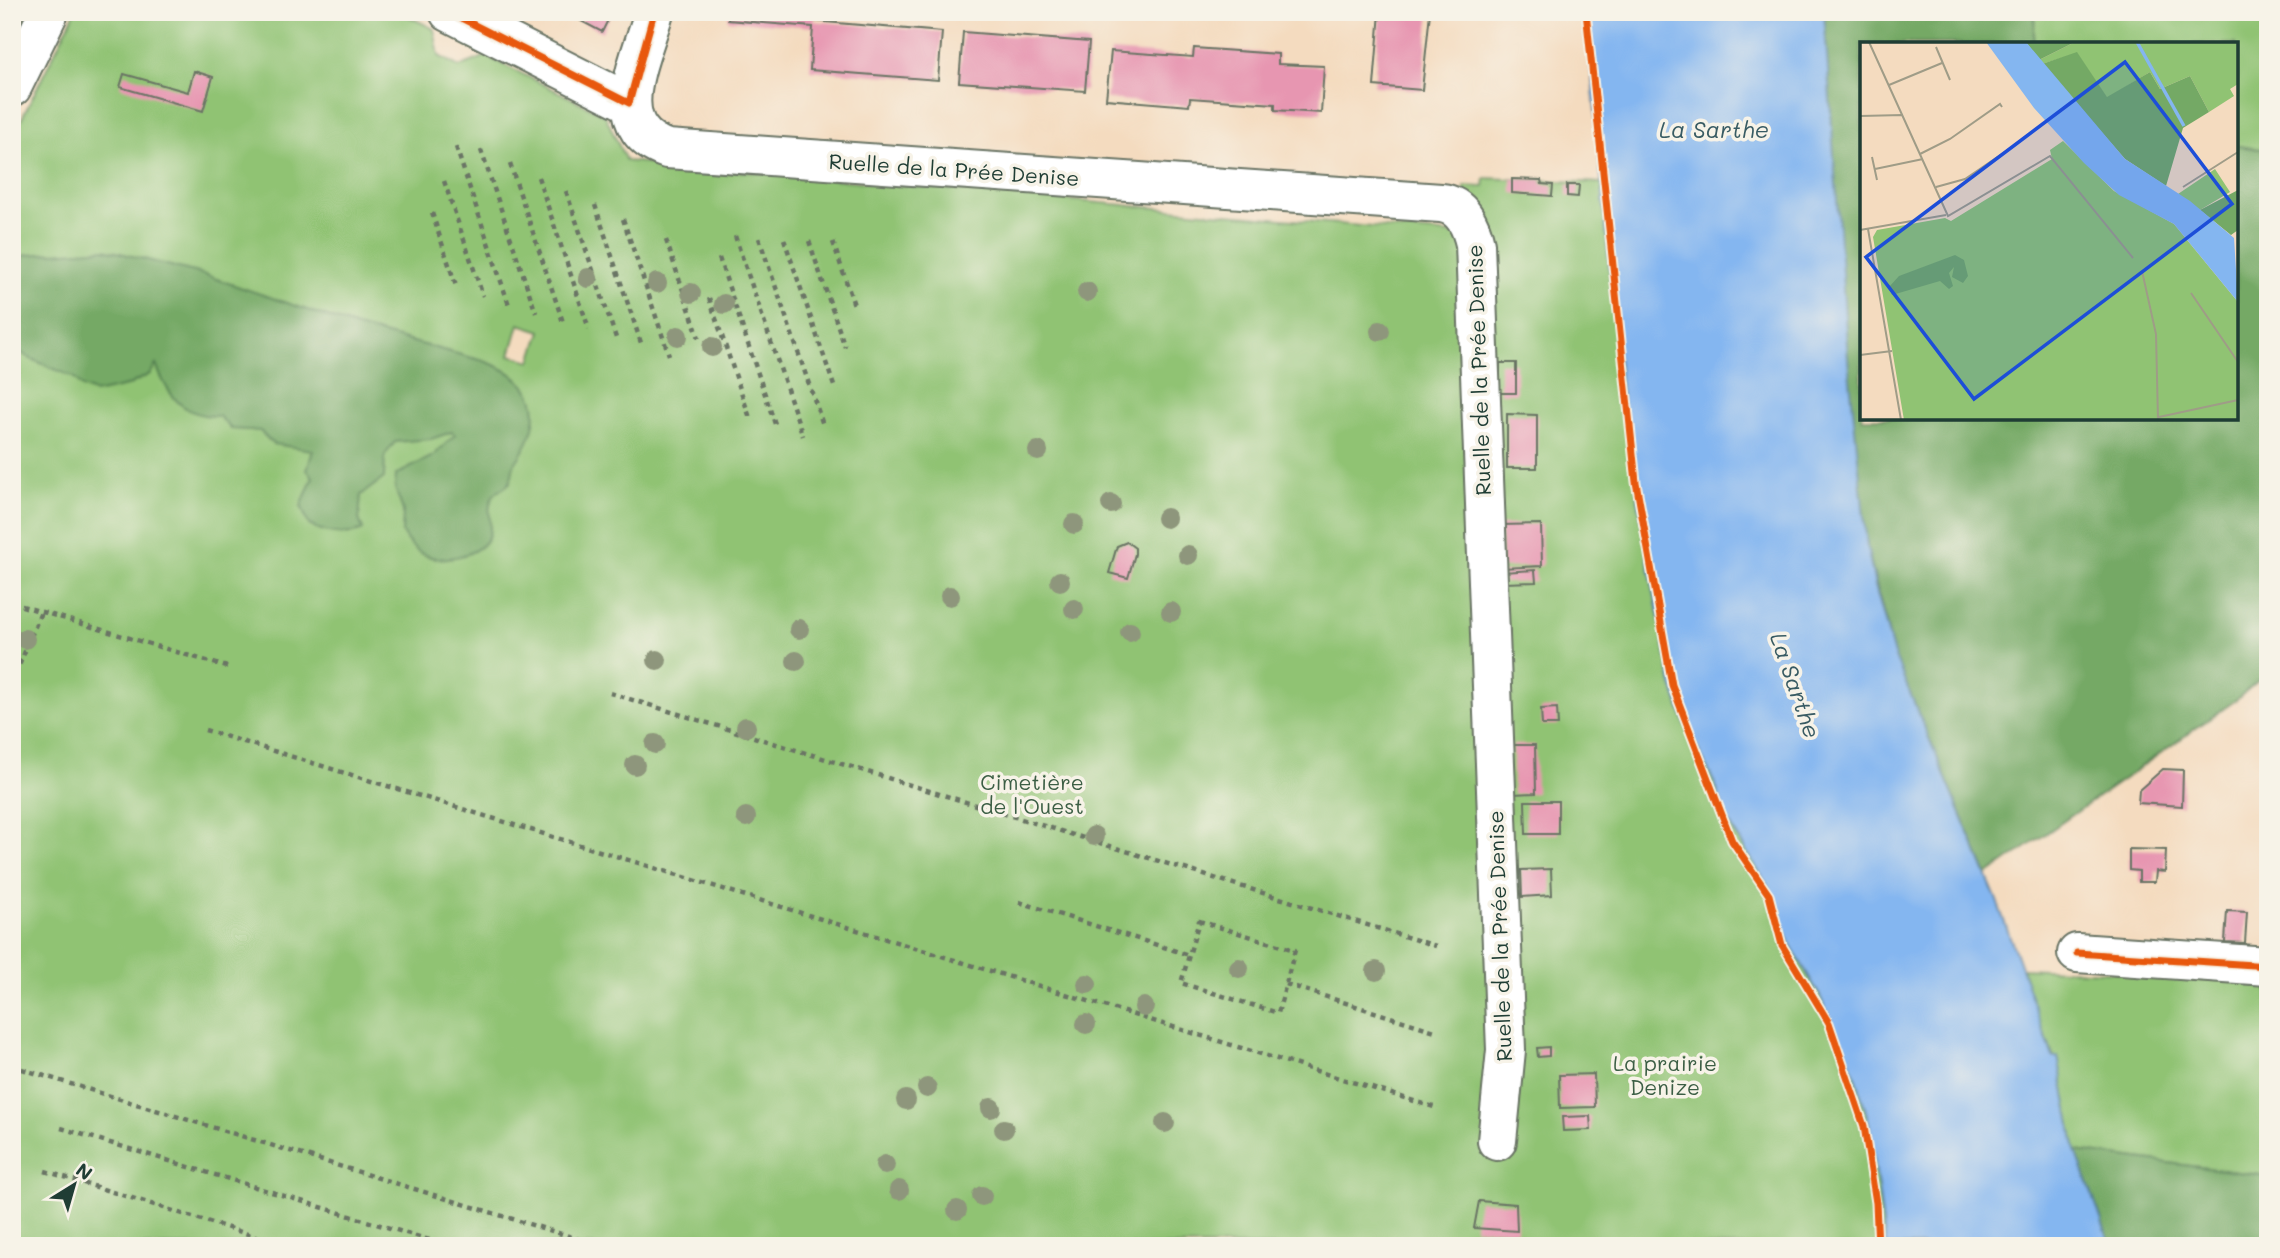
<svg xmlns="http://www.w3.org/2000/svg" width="2280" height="1258" viewBox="0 0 2280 1258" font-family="Mali,sans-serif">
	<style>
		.green { fill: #90c373; stroke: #588054; stroke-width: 2; fill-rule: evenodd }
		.forest { fill: #74a965; stroke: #4a734c; stroke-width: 2 }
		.water { fill: #84b6f0; stroke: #527a92; stroke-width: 2 }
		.building { fill: #e796b1 }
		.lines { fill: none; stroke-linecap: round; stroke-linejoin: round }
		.minor-casing { stroke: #6a7465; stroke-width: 42 }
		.path { stroke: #6a7465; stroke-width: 4.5; stroke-dasharray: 5 5; stroke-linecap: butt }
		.minor { stroke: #fff; stroke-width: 38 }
		.cycleway-casing { stroke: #f7f3e8; stroke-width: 11 }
		.cycleway { stroke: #e8590c; stroke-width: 7 }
		.tree { fill: #8e967b }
		.labels { text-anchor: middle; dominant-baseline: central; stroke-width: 7; stroke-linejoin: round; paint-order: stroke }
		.street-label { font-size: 21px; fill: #1f3d34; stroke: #f7f3e8 }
		.park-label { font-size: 21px; fill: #3b5e44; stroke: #f7f3e8 }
		.water-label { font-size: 23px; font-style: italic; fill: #385b63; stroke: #f7f3e8 }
		.inset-river { fill: none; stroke: #84b6f0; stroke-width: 3.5 }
		.inset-road { fill: none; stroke: #9f9c87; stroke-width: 2 }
		.view { fill: #1d4ed8; fill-opacity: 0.15; stroke: #1d4ed8; stroke-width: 3.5 }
		.inset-edge { fill: none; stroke: #1f3d34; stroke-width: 3.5 }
	</style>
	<rect width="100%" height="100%" fill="#f7f3e8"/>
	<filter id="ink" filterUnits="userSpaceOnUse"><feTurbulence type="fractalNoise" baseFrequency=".0143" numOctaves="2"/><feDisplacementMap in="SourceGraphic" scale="14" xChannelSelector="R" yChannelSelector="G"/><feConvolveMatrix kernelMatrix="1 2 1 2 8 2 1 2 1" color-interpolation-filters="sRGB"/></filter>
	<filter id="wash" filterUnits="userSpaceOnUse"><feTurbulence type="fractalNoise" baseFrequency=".00686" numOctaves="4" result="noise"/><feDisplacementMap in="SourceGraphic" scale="28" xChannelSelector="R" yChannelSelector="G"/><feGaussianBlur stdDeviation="1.57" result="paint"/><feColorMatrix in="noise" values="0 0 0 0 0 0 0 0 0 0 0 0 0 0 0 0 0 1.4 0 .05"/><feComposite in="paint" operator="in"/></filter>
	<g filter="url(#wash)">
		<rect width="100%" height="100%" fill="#f4dbbf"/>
		<!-- green -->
		<path class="green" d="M75,12H400L434,29L439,56L459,67L486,56L605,115L626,161L1463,235L1464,186L1484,187L1485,178L1602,183L1621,393L1649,566L1672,685L1685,723L1716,786L1726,818L1772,893L1789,942L1819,994L1856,1076L1869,1123L1886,1246H12V138ZM519,324L541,331L531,361L510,355Z
			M2035,12H2268V150L2236,146V44H2033Z
			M2022,968L2268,979V1176L2076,1151L2058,1058L2054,1057L2031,1000Z"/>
		<!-- forest -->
		<path class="forest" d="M1824,12H2035L2033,44H1862V418H2236V146L2268,150V672L2236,700L1987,875L1894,655L1867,547L1848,360Z
			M105,249L202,274L357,327L484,361C539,380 549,415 516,462C512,467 513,476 510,482C506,488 497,490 493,496C485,509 494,523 488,537C479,556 443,563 425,555C415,551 407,542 402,533L403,511L395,488L396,475L433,456L455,435L452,432L431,439L395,442L385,455L384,478L361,495L359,519L363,530C347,537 324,533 309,525L301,506L313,477L307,470L313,450L273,444L260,431L231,429L219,416C183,417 168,396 156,365L150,374L127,386L95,393L82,387L73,377L29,358L12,346V261L26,255Z
			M2076,1151L2268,1176V1246H2111Z"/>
		<!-- water -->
		<path class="water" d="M1586,12H1824L1848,360L1867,547L1875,586L1894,655L1996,898L2053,1057H2058L2076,1151L2111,1246H1886L1869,1123L1856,1076L1819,994L1789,942L1772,893L1726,818L1716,786L1685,723L1672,685L1649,566L1621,393Z"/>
		<g id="blocks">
			<!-- building -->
			<path class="building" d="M12,12H24L12,37Z
				M564,12H612L602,32Z
				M729,12H815L814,21L942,32L938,80L810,70L813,27L728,20Z
				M1380,12H1430L1422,90L1374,86Z
				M963,32L1089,42L1085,91L959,82Z
				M1194,48L1278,54V64L1324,66L1321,113L1275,110V104L1190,98L1189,106L1106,99L1111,51L1193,57Z
				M194,71L213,77L203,111L120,87L124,74L188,92Z
				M1512,179L1541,180L1542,184L1553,185L1552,196L1512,193Z
				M1567,185H1579L1578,197L1567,196Z
				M1500,363H1516V393H1500Z
				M1507,414L1537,415V468H1507Z
				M1541,524L1542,566L1502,568L1500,525Z
				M1127,542L1135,548V554L1128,578L1109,573L1117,546Z
				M1535,570L1536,582L1504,583L1503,572Z
				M1557,708L1558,725H1542L1541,709Z
				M1513,745H1535L1536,793L1513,794Z
				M2163,769L2183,770L2182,806L2138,803L2139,790Z
				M1525,801H1558V834H1526Z
				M2129,849L2166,850L2165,872L2156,871L2155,882H2139V871L2129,870Z
				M1551,869L1552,895L1522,897L1521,870Z
				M2227,911L2247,912L2245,943L2225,942Z
				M1549,1047V1056L1538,1057L1537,1048Z
				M1594,1074L1595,1107L1560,1108L1559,1075Z
				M1590,1116L1591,1130L1563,1131L1562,1117Z
				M1479,1201L1516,1204L1517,1231L1474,1228Z"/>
		</g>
	</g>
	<g filter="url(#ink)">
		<use href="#blocks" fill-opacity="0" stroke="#6a7465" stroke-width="2"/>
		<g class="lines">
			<!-- minor casing -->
			<g class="minor-casing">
				<path id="minor" d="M449,12L629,103
					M654,12C641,59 604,127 667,149L1441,203C1462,205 1471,226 1475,244L1506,1050L1497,1141
					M12,87L49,12
					M2077,953L2268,966"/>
			</g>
			<!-- path -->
			<path class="path" d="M1586,12L1636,482L1672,685L1732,841L1769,895L1782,945L1829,1023L1864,1126L1876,1203L1878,1246
				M456,147L509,305
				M481,150L536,313
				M510,164L563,322
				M538,177L589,329
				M444,181L483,296
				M566,191L616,338
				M595,205L642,346
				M432,213L457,289
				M623,219L669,355
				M735,236L803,436
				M759,238L823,425
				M784,239L834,386
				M666,240L699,338
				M809,241L845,347
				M833,242L855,308
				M719,258L776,427
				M709,298L750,418
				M12,603L227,667
				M12,683L41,612
				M610,693L1436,946
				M205,730L1437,1108
				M1019,902L1189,955
				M1199,921L1295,950L1278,1013L1181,983Z
				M1286,984L1438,1032
				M12,1066L601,1246
				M61,1128L449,1246
				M45,1171L286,1246"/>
			<!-- minor -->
			<use href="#minor" class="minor"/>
			<!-- cycleway casing -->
			<g class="cycleway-casing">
				<path id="cycleway" d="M449,12L629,103L654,12
					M1586,12L1636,482L1672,685L1732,841L1769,895L1782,945L1829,1023L1864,1126L1876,1203L1878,1246
					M2077,953L2268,966"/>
			</g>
			<!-- cycleway -->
			<use href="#cycleway" class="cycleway"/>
		</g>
		<!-- trees -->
		<g class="tree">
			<circle cx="588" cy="278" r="10"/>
			<circle cx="657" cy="283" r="10"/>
			<circle cx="1087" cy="292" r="10"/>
			<circle cx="691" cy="293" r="10"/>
			<circle cx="724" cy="304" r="10"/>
			<circle cx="1380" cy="331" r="10"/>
			<circle cx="678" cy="336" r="10"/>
			<circle cx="712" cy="347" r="10"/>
			<circle cx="1038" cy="451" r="10"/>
			<circle cx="1111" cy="504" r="10"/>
			<circle cx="1166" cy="518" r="10"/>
			<circle cx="1074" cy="524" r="10"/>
			<circle cx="1188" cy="555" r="10"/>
			<circle cx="1060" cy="581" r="10"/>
			<circle cx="950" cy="596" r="10"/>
			<circle cx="1074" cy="609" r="10"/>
			<circle cx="1171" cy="612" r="10"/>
			<circle cx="799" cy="629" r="10"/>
			<circle cx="1130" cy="632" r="10"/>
			<circle cx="25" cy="639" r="10"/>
			<circle cx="657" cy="660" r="10"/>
			<circle cx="796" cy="661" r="10"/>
			<circle cx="746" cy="727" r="10"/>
			<circle cx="655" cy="744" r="10"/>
			<circle cx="635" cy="765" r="10"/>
			<circle cx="746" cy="817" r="10"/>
			<circle cx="1094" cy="836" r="10"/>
			<circle cx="1239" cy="968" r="10"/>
			<circle cx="1376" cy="971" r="10"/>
			<circle cx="1087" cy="984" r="10"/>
			<circle cx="1144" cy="1007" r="10"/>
			<circle cx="1086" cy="1024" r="10"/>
			<circle cx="927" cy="1088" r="10"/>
			<circle cx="906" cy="1100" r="10"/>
			<circle cx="991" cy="1108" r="10"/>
			<circle cx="1165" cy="1123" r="10"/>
			<circle cx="1004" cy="1129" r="10"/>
			<circle cx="885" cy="1165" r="10"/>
			<circle cx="899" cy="1190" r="10"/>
			<circle cx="982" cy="1196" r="10"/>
			<circle cx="957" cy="1210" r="10"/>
		</g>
	</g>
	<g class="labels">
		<!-- street labels -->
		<g class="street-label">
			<text transform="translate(954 169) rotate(4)">Ruelle de la Prée Denise</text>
			<text transform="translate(1478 370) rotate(-92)">Ruelle de la Prée Denise</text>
			<text transform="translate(1499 936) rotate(-92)">Ruelle de la Prée Denise</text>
		</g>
		<!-- park labels -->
		<g class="park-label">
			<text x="1032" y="781">Cimetière<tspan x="1032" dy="24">de l'Ouest</tspan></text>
			<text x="1665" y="1062">La prairie<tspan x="1665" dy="24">Denize</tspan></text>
		</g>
		<!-- water labels -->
		<g class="water-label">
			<text x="1714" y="129">La Sarthe</text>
			<text transform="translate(1796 685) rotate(71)">La Sarthe</text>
		</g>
	</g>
	<!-- overview -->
	<g transform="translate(1860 42)">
		<rect width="378" height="378" fill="#f4dbbf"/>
		<path d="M215,0H378V42L370,47L374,54L349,70L330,34L300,47L290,30L247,56L217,11L182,22L179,18ZM203,99L254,149L314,182L378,260V378H44L13,195L17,188L85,176L91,179L192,117L190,108ZM355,127L370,150L340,168L318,152Z" fill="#90c373"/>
		<path d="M166,0H215L179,18ZM217,10L247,55L290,30L300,47L330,34L349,70L323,86L306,144L265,117L182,22ZM378,148V188L371,193L340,168ZM95,213L104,218L108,234L103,241L92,235L94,225L89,231L93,244L89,247L80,239L32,253L29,245L39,234Z" fill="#74a965"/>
		<path d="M126,0H166L265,117L330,159L374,196L378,260L314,182L259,153L224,121L174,66Z" fill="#84b6f0"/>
		<path class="inset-river" d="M277,0L324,84"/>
		<path class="inset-road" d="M9,0L88,174L190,114L273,216M76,5L90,38M29,43L82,21M0,74L43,73M60,112L90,97L140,62L142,65M12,115L17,138M15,127L63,117M76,145L105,137L158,101M323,145L378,110M8,187L41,378M0,188L86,173M282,229L296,292L298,378M331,251L378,320M0,313L32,309M299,375L378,358"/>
		<path class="view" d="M265,20L372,162L114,357L6,215Z"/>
		<rect width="378" height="378" class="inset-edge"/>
	</g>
	<!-- margin -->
	<rect width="2280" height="1258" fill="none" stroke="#f7f3e8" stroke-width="42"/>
	<!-- north arrow -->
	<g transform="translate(74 1185) rotate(37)" stroke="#f7f3e8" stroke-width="5" paint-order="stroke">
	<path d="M0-5L12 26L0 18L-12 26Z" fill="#1f3d34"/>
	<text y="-10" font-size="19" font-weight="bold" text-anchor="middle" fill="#1f3d34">N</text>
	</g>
</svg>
